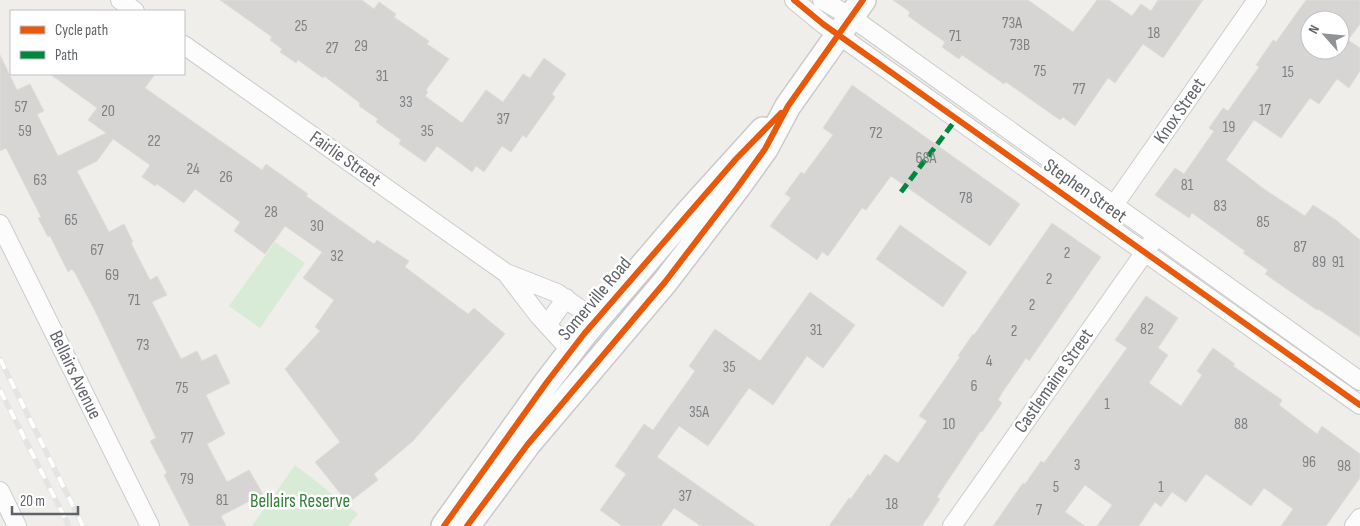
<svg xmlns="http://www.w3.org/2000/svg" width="1360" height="526" viewBox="0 0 1360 526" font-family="'Sofia Sans Condensed',sans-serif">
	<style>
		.green { fill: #d8ebd6 }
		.building { fill: #d6d5d3; stroke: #deddd9; fill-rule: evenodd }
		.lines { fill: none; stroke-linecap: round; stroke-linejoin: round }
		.minor-casing { stroke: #cbcccc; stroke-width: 20 }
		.secondary-casing { stroke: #cacacb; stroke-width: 28 }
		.minor { stroke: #fdfcfc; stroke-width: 18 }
		.secondary { stroke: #fdfcfc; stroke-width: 25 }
		.rail-casing { stroke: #e4e4e4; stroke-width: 5.5 }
		.rail { stroke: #fff; stroke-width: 4; stroke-dasharray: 11; stroke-linecap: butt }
		.quiet { stroke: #00873e; stroke-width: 5; stroke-dasharray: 10 5; stroke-linecap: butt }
		.cycleway-casing { stroke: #fff; stroke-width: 9 }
		.cycleway { stroke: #e8590c; stroke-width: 6 }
		.labels { text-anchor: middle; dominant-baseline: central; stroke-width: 5; stroke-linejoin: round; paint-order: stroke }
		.number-label { font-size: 16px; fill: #7e8184 }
		.street-label { font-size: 19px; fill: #5f6368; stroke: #fff }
		.park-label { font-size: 19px; fill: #348238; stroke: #fff }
	</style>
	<rect width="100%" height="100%" fill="#efeeea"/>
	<!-- green -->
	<path class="green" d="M275,242L305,263L260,328L229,306Z
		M295,465L358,514L348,526H252Z"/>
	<!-- building -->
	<path class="building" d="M220,0H362L374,9L379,2L396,14L394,17L429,41L427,44L449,59L426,90L428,92L425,96L462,123L486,90L503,102L523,74L530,78L544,58L566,74L552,94L555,97L526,138L523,135L511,152L502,146L484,172L476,166L472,172L437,146L425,162L399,144L401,140L376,122L378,119L359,106L360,103L324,76L323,78L298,60L296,63L280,52L282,49L270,40L272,37Z
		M893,0H1028L1073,32L1097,0H1109L1132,16L1141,4L1151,11L1158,0H1203L1163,58L1143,44L1115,83L1108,78L1075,126L1063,117L1060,120L1006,82L1004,84L962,55L959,59L942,47L945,42L908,16L910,12Z
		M1306,0H1360V24L1348,40L1360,48V71L1349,88L1337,79L1319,104L1310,98L1281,138L1254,120L1226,160L1264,189L1305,216L1313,205L1336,220L1360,240V337L1318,309L1317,310L1265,274L1268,270L1243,253L1245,251L1192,213L1189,218L1155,195L1175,168L1184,174L1214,131L1209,128L1223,108L1228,111L1259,67L1256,65L1273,40L1276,42ZM1310,20H1340V50H1310Z
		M0,55L17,90L30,84L44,111L37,114L58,156L106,133L88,120L97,108L50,74H155L145,88L262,170L266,164L308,194L306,196L374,244L377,240L409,261L405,267L468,314L474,308L505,334L413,441L374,474L378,480L348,503L315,462L340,442L285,369L320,331L315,327L334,300L303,278L322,252L285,226L265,254L234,231L240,222L195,189L184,203L157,184L155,186L142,177L150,165L113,139L97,161L77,171L109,232L124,224L133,242L131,243L150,280L157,276L167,295L152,302L181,359L197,351L202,361L216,354L230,383L206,395L225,434L207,444L227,482L249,470L263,494L221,516L226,526H190L164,475L167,473L150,441L156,438L96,313L75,273L72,269L68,272L50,236L48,237L38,218L41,217L6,148L0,151Z
		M852,85L1020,204L990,246L891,176L866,210L862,208L828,256L822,252L817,260L770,226L791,198L785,194L801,172L804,174L833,135L823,128Z
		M1052,223L1101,257L1029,361L1026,358L1002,393L998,400L1002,403L982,432L981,431L937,497L940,499L922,526H829L849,498L851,499L868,474L870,476L885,454L898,463L927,421L919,416L960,357L958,356L973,334L974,335Z
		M900,225L967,272L943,307L876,259Z
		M810,292L855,325L823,368L807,356L773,405L749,388L708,446L679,426L657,457L756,526H701L674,508L661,526H622L600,510L626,474L615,466L644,424L653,430L695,371L689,366L715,329L760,361Z
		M1146,296L1178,318L1158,348L1168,355L1149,383L1181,406L1202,375L1197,371L1213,348L1235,364L1233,366L1282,400L1279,405L1317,434L1322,426L1360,454V478L1326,526H1281L1293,509L1264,488L1251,506L1206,474L1186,502L1172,492L1161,507L1155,502L1139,526H1097L1112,505L1085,485L1065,512L1085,526H993L1023,483L1025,484L1041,461L1044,463L1127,348L1115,340Z"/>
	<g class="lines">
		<!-- minor casing -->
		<g class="minor-casing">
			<path id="minor" d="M120,0L135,11
				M794,0L823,24L1360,405
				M822,0L851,17L1360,381
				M184,45L506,273L557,293L596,320
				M1107,215L1257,0
				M0,224L150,526
				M506,273L539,316L571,351
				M547,325L566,298
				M0,491L17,526
				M952,526L1152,242
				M1354,526L1360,518"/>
		</g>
		<!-- secondary casing -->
		<g class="secondary-casing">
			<path id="secondary" d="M444,526L547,382L584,334L686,215L763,130
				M467,526L528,444L665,282L737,188L765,149L788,106L863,0"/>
		</g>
		<!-- minor -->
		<use href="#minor" class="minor"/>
		<!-- secondary -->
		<use href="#secondary" class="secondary"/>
		<!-- rail casing -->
		<g class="rail-casing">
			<path id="rail" d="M0,359L83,526
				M0,390L69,526"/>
		</g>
		<!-- rail -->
		<use href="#rail" class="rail"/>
		<!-- quiet -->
		<path class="quiet" d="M901,192L957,118"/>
		<!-- cycleway casing -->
		<g class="cycleway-casing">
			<path id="cycleway" d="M794,0L823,24L1360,405
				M444,526L547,382L584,334L736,159L781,113
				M467,526L528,444L665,282L737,188L765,149L788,106L863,0"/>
		</g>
		<!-- cycleway -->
		<use href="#cycleway" class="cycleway"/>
	</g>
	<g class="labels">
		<!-- number labels -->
		<g class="number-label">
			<text x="1012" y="23">73A</text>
			<text x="301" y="26">25</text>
			<text x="1154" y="33">18</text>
			<text x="955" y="36">71</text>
			<text x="1020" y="45">73B</text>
			<text x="361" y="46">29</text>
			<text x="332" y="48">27</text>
			<text x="1040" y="71">75</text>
			<text x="1288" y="72">15</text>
			<text x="382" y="76">31</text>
			<text x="1079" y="89">77</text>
			<text x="406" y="102">33</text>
			<text x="21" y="107">57</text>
			<text x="1265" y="110">17</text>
			<text x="108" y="111">20</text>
			<text x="503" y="119">37</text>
			<text x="1229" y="127">19</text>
			<text x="25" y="131">59</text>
			<text x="427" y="131">35</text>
			<text x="876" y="133">72</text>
			<text x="154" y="141">22</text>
			<text x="926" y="158">68A</text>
			<text x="193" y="169">24</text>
			<text x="226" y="177">26</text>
			<text x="40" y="180">63</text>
			<text x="1187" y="185">81</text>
			<text x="966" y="198">78</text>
			<text x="1220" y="206">83</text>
			<text x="271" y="212">28</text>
			<text x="71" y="220">65</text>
			<text x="1263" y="222">85</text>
			<text x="317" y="226">30</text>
			<text x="1300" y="247">87</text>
			<text x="97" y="250">67</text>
			<text x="1067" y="253">2</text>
			<text x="337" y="256">32</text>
			<text x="1319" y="262">89</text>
			<text x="1338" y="262">91</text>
			<text x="112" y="275">69</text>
			<text x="1049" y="279">2</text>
			<text x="134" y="300">71</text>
			<text x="1032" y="305">2</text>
			<text x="1147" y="329">82</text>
			<text x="816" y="330">31</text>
			<text x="1014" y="331">2</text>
			<text x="143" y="345">73</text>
			<text x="989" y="361">4</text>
			<text x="729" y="367">35</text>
			<text x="974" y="386">6</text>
			<text x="182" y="388">75</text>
			<text x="1107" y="404">1</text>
			<text x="699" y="412">35A</text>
			<text x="949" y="424">10</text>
			<text x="1241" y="424">88</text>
			<text x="187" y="438">77</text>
			<text x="1309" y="462">96</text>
			<text x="1077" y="465">3</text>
			<text x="1344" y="466">98</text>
			<text x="187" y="479">79</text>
			<text x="1056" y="487">5</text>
			<text x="1161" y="487">1</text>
			<text x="685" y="496">37</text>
			<text x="222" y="500">81</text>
			<text x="892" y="504">18</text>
			<text x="1039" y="510">7</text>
		</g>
		<!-- street labels -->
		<g class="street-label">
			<text transform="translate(1180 111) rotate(-55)">Knox Street</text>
			<text transform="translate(345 159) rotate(35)">Fairlie Street</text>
			<text transform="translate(1085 191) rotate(35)">Stephen Street</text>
			<text transform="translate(595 299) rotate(-50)">Somerville Road</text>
			<text transform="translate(75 375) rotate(64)">Bellairs Avenue</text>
			<text transform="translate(1054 381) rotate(-55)">Castlemaine Street</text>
		</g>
		<!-- park labels -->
		<g class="park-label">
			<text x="300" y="501">Bellairs Reserve</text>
		</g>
	</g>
	<!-- legend -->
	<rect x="10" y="10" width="175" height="65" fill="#ffffff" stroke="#bfc1c3"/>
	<rect x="20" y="26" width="25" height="8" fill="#e8590c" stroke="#bfc1c3"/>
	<text x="55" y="35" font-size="15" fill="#5f6368">Cycle path</text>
	<rect x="20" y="51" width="25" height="8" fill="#00873e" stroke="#bfc1c3"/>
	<text x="55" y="60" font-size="15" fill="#5f6368">Path</text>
	<!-- north arrow -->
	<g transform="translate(1325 35) rotate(297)"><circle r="24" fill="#ffffff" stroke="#bfc1c3"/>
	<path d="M0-4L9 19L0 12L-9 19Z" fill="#919496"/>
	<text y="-8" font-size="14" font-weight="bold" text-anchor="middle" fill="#5f6368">N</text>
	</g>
	<!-- scale -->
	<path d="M12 506v8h66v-8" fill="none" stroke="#5f6368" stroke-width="2.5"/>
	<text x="20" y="506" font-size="15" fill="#5f6368" stroke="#ffffff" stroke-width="4" paint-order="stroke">20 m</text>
</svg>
